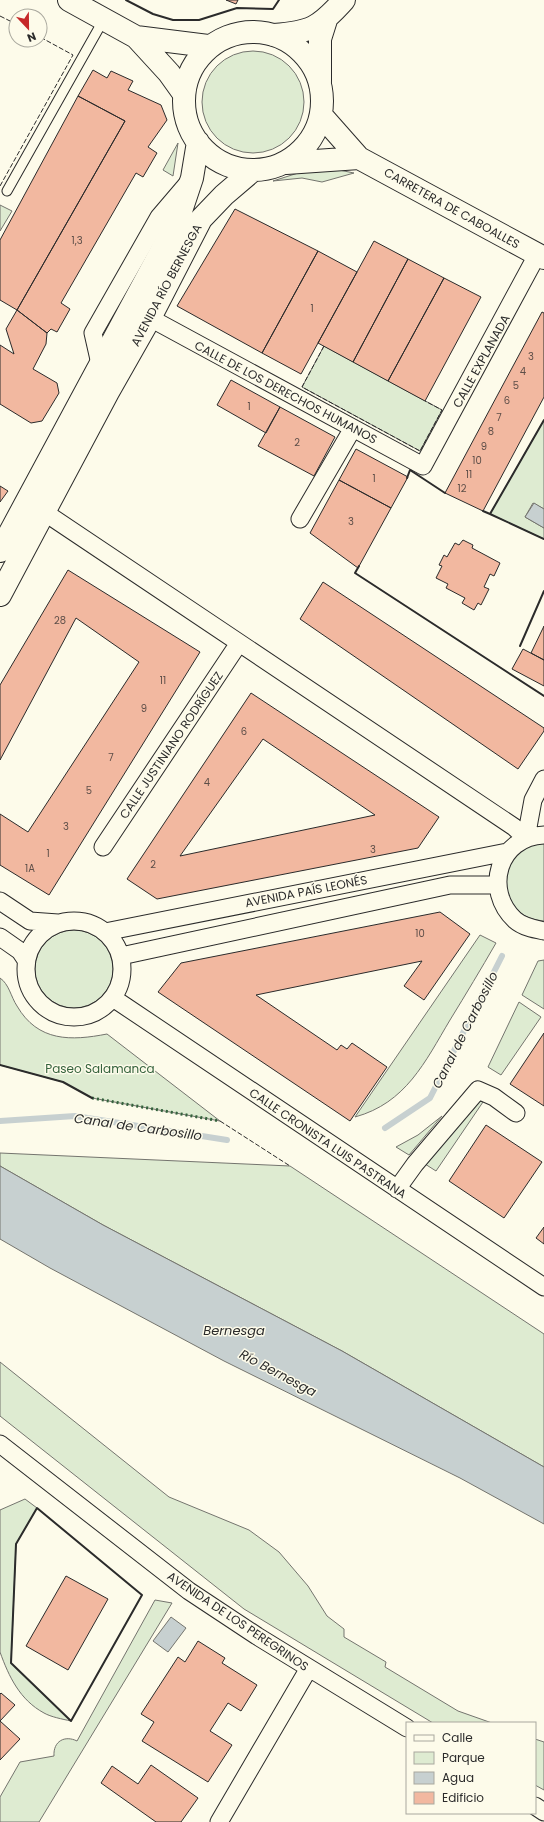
<svg xmlns="http://www.w3.org/2000/svg" width="544" height="1822" viewBox="0 0 544 1822" font-family="Poppins,sans-serif">
	<style>
		.green { fill: #deebd1; stroke: #74746e }
		.water { fill: #c7d0d0; stroke: #74746e }
		.lines { fill: none; stroke-linecap: round; stroke-linejoin: round }
		.stream { stroke: #c7d0d0; stroke-width: 6 }
		.building { fill: #f2b8a0; stroke: #2b2b2b; fill-rule: evenodd }
		.lane-casing { stroke: #2b2b2b; stroke-width: 11 }
		.street-casing { stroke: #2b2b2b; stroke-width: 19 }
		.secondary-casing { stroke: #2b2b2b; stroke-width: 24 }
		.primary-casing { stroke: #2b2b2b; stroke-width: 24 }
		.lane { stroke: #fdfbea; stroke-width: 9 }
		.street { stroke: #fdfbea; stroke-width: 17 }
		.secondary { stroke: #fdfbea; stroke-width: 22 }
		.primary { stroke: #fdfbea; stroke-width: 22 }
		.hedge { stroke: #34623c; stroke-width: 3; stroke-dasharray: 2 3; stroke-linecap: butt }
		.fence { stroke: #2b2b2b; stroke-width: 1; stroke-dasharray: 5 2; stroke-linecap: butt }
		.wall { stroke: #2b2b2b; stroke-width: 2 }
		.labels { text-anchor: middle; dominant-baseline: central; stroke-width: 3; stroke-linejoin: round; paint-order: stroke }
		.number-label { font-size: 10px; fill: #5d4e48 }
		.street-label { font-size: 12px; fill: #2b2b2b; stroke: #fdfbea }
		.park-label { font-size: 12px; fill: #34623c; stroke: #fdfbea }
		.water-label { font-size: 13px; font-style: italic; fill: #2b2b2b; stroke: #fdfbea }
	</style>
	<rect width="100%" height="100%" fill="#fdfbea"/>
	<!-- green -->
	<path class="green" d="M202 102a51 51 0 1 1 102 0a51 51 0 1 1-102 0Z
		M178,143L173,176L163,170Z
		M339,170L354,173L322,182L302,178L273,181L298,173Z
		M0,205L12,211L0,231Z
		M324,346L442,410L420,451L302,387Z
		M544,420V509L533,503L525,517L544,528V539L490,514Z
		M544,843V921C536,920 528,919 521,913C499,896 502,857 529,846C533,844 539,844 544,843Z
		M35 969a39 39 0 1 1 78 0a39 39 0 1 1-78 0Z
		M480,935L496,943C481,969 466,994 450,1020C425,1062 406,1103 355,1117Z
		M544,960V1009L522,995L538,961Z
		M0,978C9,984 11,997 17,1006C38,1042 71,1041 107,1034L220,1121L92,1098L63,1082L0,1065Z
		M519,1002L541,1017L501,1075L488,1067Z
		M479,1101L483,1102L436,1171L425,1164Z
		M442,1116L409,1155L396,1147L418,1135Z
		M0,1153L290,1166L544,1334V1467L342,1351L103,1225L0,1166Z
		M0,1362L169,1497L249,1530L279,1552L308,1586L327,1616L344,1629V1637L386,1662L385,1667L458,1711L492,1723H433L244,1609L0,1416Z
		M25,1499L37,1508L16,1544L11,1663L71,1721C62,1719 51,1717 44,1713C20,1700 9,1677 0,1652V1510Z
		M155,1600L172,1603L39,1822H0V1797L20,1762L54,1756C53,1741 65,1735 77,1741Z
		M535,1739L544,1742V1790L535,1785Z"/>
	<!-- water -->
	<path class="water" d="M534,503L544,509V528L525,517Z
		M0,1166L103,1225L342,1351L544,1467V1524L460,1478L224,1361L50,1268L0,1239Z
		M171,1617L186,1628L168,1652L153,1641Z"/>
	<g class="lines">
		<!-- stream -->
		<path class="stream" d="M0,1121L75,1116L227,1140
			M385,1128L430,1098L502,956"/>
	</g>
	<!-- building -->
	<path class="building" d="M226,0H238L236,4Z
		M93,70L107,78L111,71L133,81L128,90L161,105L167,120L148,147L157,153L143,177L136,173L61,303L70,309L57,332L51,329L47,333L17,310L125,121L78,96Z
		M78,96L125,121L17,310L0,300V240Z
		M235,209L318,251L262,353L177,306Z
		M374,241L408,259L353,362L318,343Z
		M318,251L357,272L301,374L262,353Z
		M408,259L444,278L388,381L353,362Z
		M444,278L481,297L425,401L388,381Z
		M17,310L47,333L46,344L33,369L57,383L59,393L42,421L31,423L0,404V345L14,354L6,329Z
		M542,312L544,313V397L483,511L445,493Z
		M231,380L280,407L266,433L217,405Z
		M280,407L335,437L314,476L258,446Z
		M356,449L408,477L391,508L339,480Z
		M339,480L391,508L358,568L310,533Z
		M0,486L8,491L0,502Z
		M463,540L473,545L472,548L500,563L494,576L490,574L484,587L489,589L481,605L478,603L474,610L462,603L465,598L446,588L448,584L436,578L442,566L439,565L444,555L447,557L455,543L459,545Z
		M68,570L200,652L49,895L0,865V814L28,832L139,662L76,618L0,760V685Z
		M323,582L544,728V731L518,769L300,619Z
		M544,626V660L531,653Z
		M523,649L544,660V686L512,669Z
		M251,693L439,817L418,848L157,899L127,879ZM263,739L375,815L180,856Z
		M440,912L470,934L424,1000L404,986L422,961L256,995L337,1050L341,1045L347,1049L352,1043L387,1067L350,1121L158,992L181,963Z
		M544,1033V1106L510,1084Z
		M486,1125L542,1162L504,1218L449,1181Z
		M544,1227V1244L536,1238Z
		M66,1576L108,1599L68,1670L26,1646Z
		M198,1641L225,1658L222,1663L257,1685L241,1711L228,1703L210,1731L232,1745L208,1782L142,1741L154,1722L141,1714L178,1657L185,1662Z
		M1,1693L15,1705L0,1721L20,1739L0,1760V1694Z
		M151,1765L198,1798L181,1822H156L101,1783L112,1766L138,1784Z"/>
	<g class="lines">
		<!-- lane casing -->
		<g class="lane-casing">
			<path id="lane" d="M7,191L104,19"/>
		</g>
		<!-- street casing -->
		<g class="street-casing">
			<path id="street" d="M150,318L423,466L537,255
				M100,364L93,333L159,217L188,183
				M44,512L514,827L526,838
				M300,519L353,428
				M544,835C498,837 483,890 515,920C523,927 534,929 544,931
				M526,838L533,800L544,779
				M103,847L239,643
				M0,901L30,921L58,923
				M26 969a48 48 0 1 1 96 0a48 48 0 1 1-96 0Z
				M105,932L507,852
				M0,937L20,951L26,960
				M121,956L450,885H497
				M113,998L544,1287
				M397,1189L415,1164L478,1090L494,1097L516,1113
				M0,1444L189,1591L257,1636L407,1728
				M535,1806L544,1812
				M219,1822L309,1668"/>
		</g>
		<!-- secondary casing -->
		<g class="secondary-casing">
			<path id="secondary" d="M69,0L136,37L169,73L184,94
				M274,35C311,32 319,28 344,0
				M136,37L208,46
				M320,81V39L326,20"/>
		</g>
		<!-- primary casing -->
		<g class="primary-casing">
			<path id="primary" d="M184 101a69 69 0 1 1 138 0a69 69 0 1 1-138 0Z
				M321,115L359,158L544,258
				M286,163L359,158
				M0,551L178,220L192,178L198,142
				M0,595L108,392L150,318L201,219L224,195L252,171"/>
		</g>
		<!-- lane -->
		<use href="#lane" class="lane"/>
		<!-- street -->
		<use href="#street" class="street"/>
		<!-- secondary -->
		<use href="#secondary" class="secondary"/>
		<!-- primary -->
		<use href="#primary" class="primary"/>
		<!-- hedge -->
		<path class="hedge" d="M92,1098L220,1121"/>
		<!-- fence -->
		<path class="fence" d="M0,16L16,24
			M0,186L73,55L40,37
			M324,346L302,387L420,451L442,410L425,401
			M220,1121L290,1166"/>
		<!-- wall -->
		<path class="wall" d="M126,0L153,14L173,20H199L237,8L273,9L279,0
			M544,420L490,514L544,539
			M407,478L410,470L445,493
			M483,511L490,514
			M359,566L355,573L544,696
			M520,646L544,591
			M0,1065L63,1082L92,1098
			M37,1508L142,1595L71,1721L11,1663L16,1544Z"/>
	</g>
	<g class="labels">
		<!-- number labels -->
		<g class="number-label">
			<text x="77" y="240">1,3</text>
			<text x="312" y="308">1</text>
			<text x="531" y="356">3</text>
			<text x="523" y="371">4</text>
			<text x="516" y="385">5</text>
			<text x="507" y="400">6</text>
			<text x="249" y="406">1</text>
			<text x="499" y="417">7</text>
			<text x="491" y="431">8</text>
			<text x="297" y="442">2</text>
			<text x="484" y="446">9</text>
			<text x="477" y="460">10</text>
			<text x="469" y="474">11</text>
			<text x="374" y="478">1</text>
			<text x="462" y="488">12</text>
			<text x="351" y="521">3</text>
			<text x="60" y="620">28</text>
			<text x="163" y="680">11</text>
			<text x="144" y="708">9</text>
			<text x="244" y="731">6</text>
			<text x="111" y="757">7</text>
			<text x="207" y="782">4</text>
			<text x="89" y="790">5</text>
			<text x="66" y="826">3</text>
			<text x="373" y="849">3</text>
			<text x="48" y="853">1</text>
			<text x="153" y="864">2</text>
			<text x="30" y="868">1A</text>
			<text x="420" y="933">10</text>
		</g>
		<!-- street labels -->
		<g class="street-label">
			<text transform="translate(452 208) rotate(29)">CARRETERA DE CABOALLES</text>
			<text transform="translate(166 285) rotate(-62)">AVENIDA RÍO BERNESGA</text>
			<text transform="translate(481 361) rotate(-61)">CALLE EXPLANADA</text>
			<text transform="translate(286 392) rotate(28)">CALLE DE LOS DERECHOS HUMANOS</text>
			<text transform="translate(171 745) rotate(-56)">CALLE JUSTINIANO RODRÍGUEZ</text>
			<text transform="translate(306 891) rotate(-11)">AVENIDA PAÍS LEONÉS</text>
			<text transform="translate(328 1143) rotate(34)">CALLE CRONISTA LUIS PASTRANA</text>
			<text transform="translate(238 1621) rotate(34)">AVENIDA DE LOS PEREGRINOS</text>
		</g>
		<!-- park labels -->
		<g class="park-label">
			<text x="100" y="1068">Paseo Salamanca</text>
		</g>
		<!-- water labels -->
		<g class="water-label">
			<text transform="translate(465 1030) rotate(-63)">Canal de Carbosillo</text>
			<text transform="translate(138 1127) rotate(8)">Canal de Carbosillo</text>
			<text x="234" y="1330">Bernesga</text>
			<text transform="translate(278 1373) rotate(28)">Río Bernesga</text>
		</g>
	</g>
	<!-- legend -->
	<rect x="406" y="1722" width="130" height="92" fill="#fdfbea" stroke="#a9a89e"/>
	<rect x="414" y="1735" width="20" height="6" fill="#fdfbea" stroke="#a9a89e"/>
	<text x="442" y="1742" font-size="12" fill="#2b2b2b">Calle</text>
	<rect x="414" y="1752" width="20" height="12" fill="#deebd1" stroke="#a9a89e"/>
	<text x="442" y="1762" font-size="12" fill="#2b2b2b">Parque</text>
	<rect x="414" y="1772" width="20" height="12" fill="#c7d0d0" stroke="#a9a89e"/>
	<text x="442" y="1782" font-size="12" fill="#2b2b2b">Agua</text>
	<rect x="414" y="1792" width="20" height="12" fill="#f2b8a0" stroke="#a9a89e"/>
	<text x="442" y="1802" font-size="12" fill="#2b2b2b">Edificio</text>
	<!-- north arrow -->
	<g transform="translate(28 28) rotate(158)"><circle r="19" fill="#fdfbea" stroke="#a9a89e"/>
	<path d="M0-3L7 15L0 10L-7 15Z" fill="#c62828"/>
	<text y="-6" font-size="11" font-weight="bold" text-anchor="middle" fill="#2b2b2b">N</text>
	</g>
</svg>
